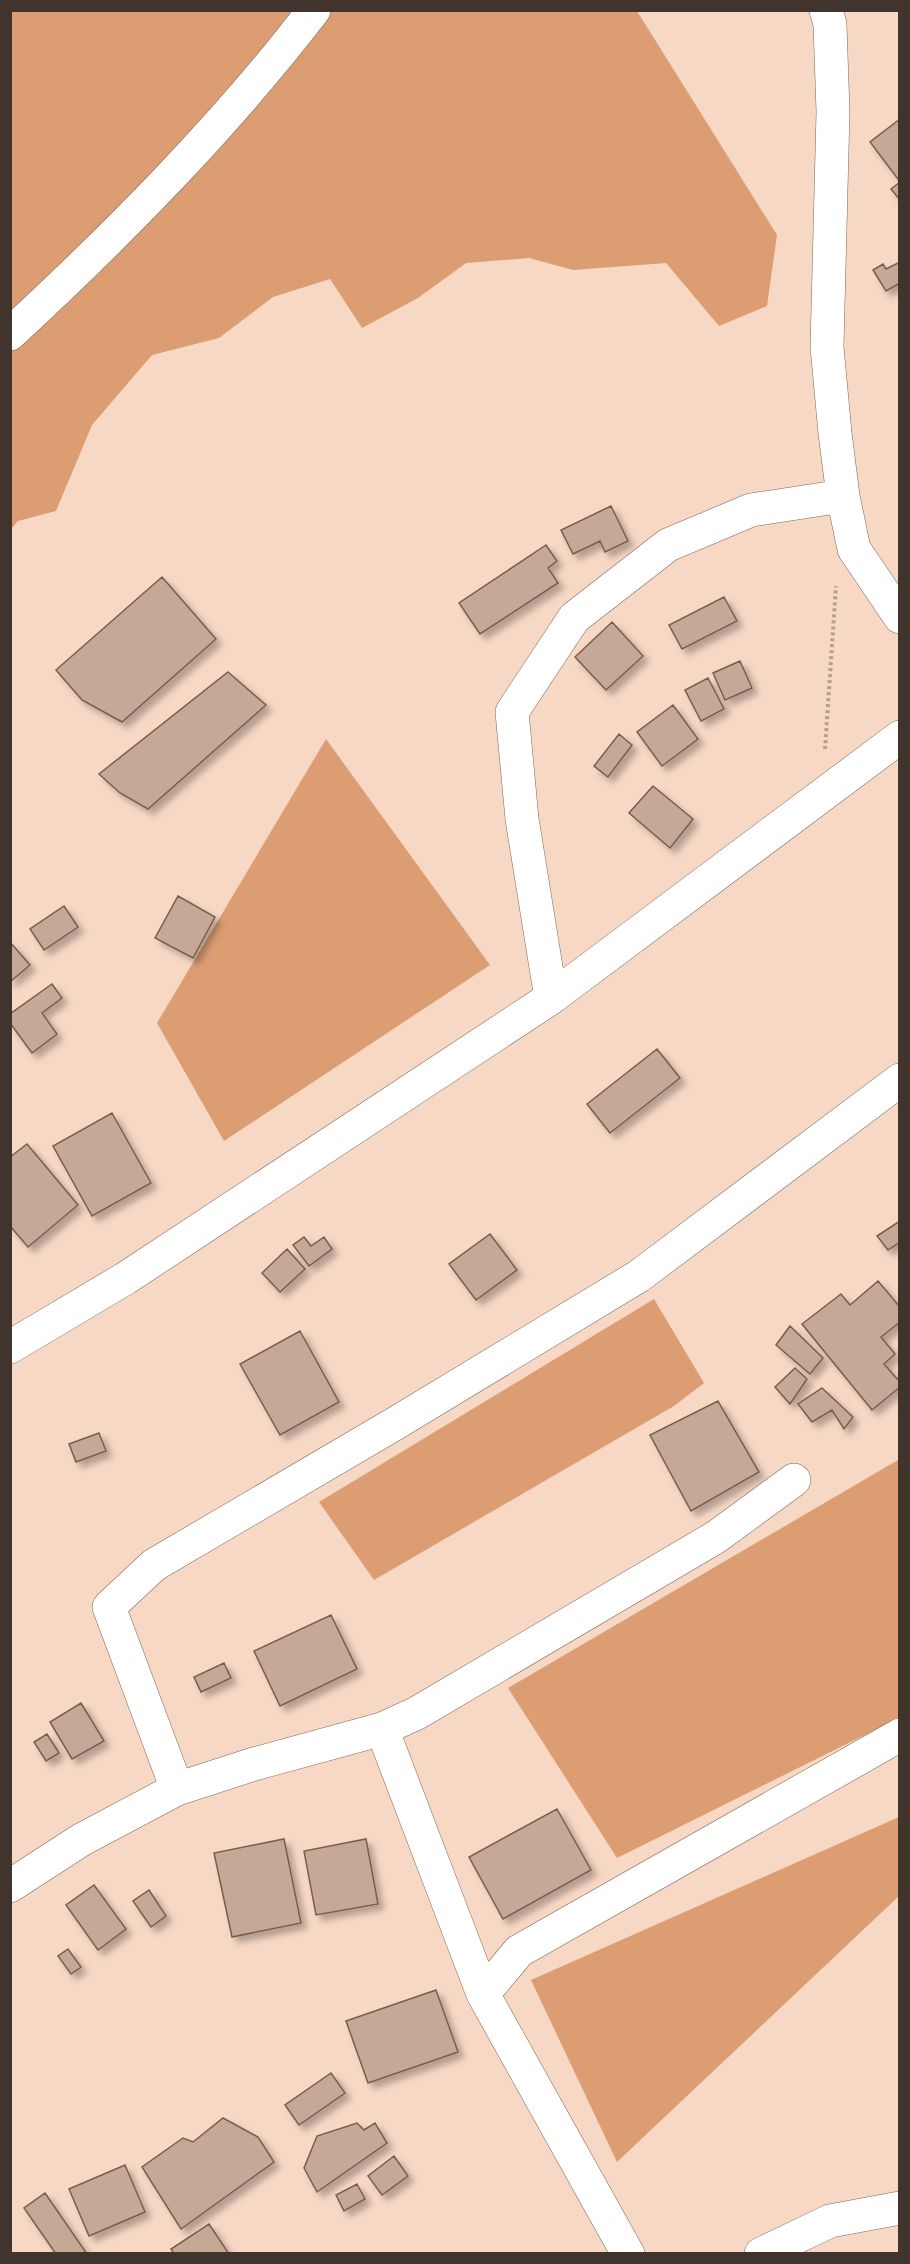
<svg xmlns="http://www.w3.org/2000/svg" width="910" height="2264" viewBox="0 0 910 2264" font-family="Literata,serif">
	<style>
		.green { fill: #dc9d73 }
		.building { fill: #c6a896; stroke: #785e4d; stroke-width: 1.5; filter: url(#shadow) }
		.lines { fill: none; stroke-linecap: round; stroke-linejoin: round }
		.minor-casing { stroke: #806554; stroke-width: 34 }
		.path { stroke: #b79f90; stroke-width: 4; stroke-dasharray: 3 3; stroke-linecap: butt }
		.minor { stroke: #fff; stroke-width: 33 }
	</style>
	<defs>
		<filter id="shadow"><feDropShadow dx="5.5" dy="5.5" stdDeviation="3" flood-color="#0004"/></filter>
	</defs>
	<rect width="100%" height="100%" fill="#f7d8c5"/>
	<!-- green -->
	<path class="green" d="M10,11H637L777,235L767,306L719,326L666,263L573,270L529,258L466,263L418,298L362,328L330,279L273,297L219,338L152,355L92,425L56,511L18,521L11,529Z
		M326,739L490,965L224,1141L157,1023Z
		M654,1299L704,1383L674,1406L374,1580L319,1502Z
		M898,1460L899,1463V1718L617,1858L508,1688Z
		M899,1817V1896L617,2162L531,1980Z"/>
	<!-- building -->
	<path class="building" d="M900,119V178L898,179L870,142Z
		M900,182V200L891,189Z
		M900,262V283L886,291L873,270L883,264L886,269Z
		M611,506L628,541L605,552L600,541L573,554L561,530Z
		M546,545L557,561L548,568L558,583L480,634L459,603Z
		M162,577L216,639L122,722L82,700L56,670Z
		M724,597L737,621L682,649L669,625Z
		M612,622L643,656L606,690L575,657Z
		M740,661L752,688L725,700L713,673Z
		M228,672L266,705L148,809L120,793L99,774Z
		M708,678L724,709L701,721L685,690Z
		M673,705L698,739L662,766L637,732Z
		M619,734L632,745L608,777L594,766Z
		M653,786L693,819L670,848L629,813Z
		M178,896L215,917L193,958L155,938Z
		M64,906L78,927L44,950L30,929Z
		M10,942L30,965L10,982Z
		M52,984L62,998L42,1013L57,1034L32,1053L10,1023V1014Z
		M657,1049L680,1078L610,1133L587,1104Z
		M112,1113L151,1183L92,1216L53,1146Z
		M27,1144L78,1205L28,1247L10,1226V1157Z
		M900,1221V1242L888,1250L877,1236Z
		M490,1234L517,1270L476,1300L449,1264Z
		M304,1237L311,1246L324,1237L332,1249L309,1266L293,1245Z
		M287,1249L305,1269L280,1292L262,1273Z
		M878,1281L900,1307V1322L881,1337L895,1354L884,1364L900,1382V1387L872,1410L802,1324L841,1294L850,1305Z
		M790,1326L823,1358L810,1374L776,1345Z
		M300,1331L339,1402L280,1435L240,1364Z
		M795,1368L807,1379L790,1404L775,1387Z
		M822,1388L853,1417L844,1429L832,1410L812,1422L798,1404Z
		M718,1401L759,1472L691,1511L650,1435Z
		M99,1433L106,1451L76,1462L69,1444Z
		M331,1615L357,1669L280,1706L254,1651Z
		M224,1663L231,1678L201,1692L194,1677Z
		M81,1703L104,1741L72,1759L50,1722Z
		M47,1734L59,1753L46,1761L34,1742Z
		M557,1809L591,1870L503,1919L469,1857Z
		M284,1839L301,1923L232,1937L214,1853Z
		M366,1839L378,1904L316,1915L304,1851Z
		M94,1885L126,1929L98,1950L66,1905Z
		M149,1890L166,1916L151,1927L133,1901Z
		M68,1949L81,1967L71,1974L58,1956Z
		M436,1990L458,2052L368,2083L346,2021Z
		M331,2073L345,2093L299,2125L285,2105Z
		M223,2118L258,2137L274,2162L181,2229L142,2167L183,2138L193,2142Z
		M357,2123L364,2130L375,2123L387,2143L317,2192L304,2168L317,2136Z
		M394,2156L408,2176L382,2195L368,2176Z
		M125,2165L145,2212L89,2236L69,2189Z
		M357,2184L365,2199L344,2211L336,2195Z
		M45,2193L87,2254H56L24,2208Z
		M209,2224L229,2254H174L171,2249Z"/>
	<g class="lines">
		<!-- minor casing -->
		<g class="minor-casing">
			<path id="minor" d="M826,10L830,24L833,112L827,347L835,433L843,496L854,549L900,617
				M10,334C119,233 224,127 314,10
				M551,998L522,819L512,712L574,618L668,545L751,510L843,496
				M10,1347L126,1278L551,998L900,737
				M382,1729L483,1994L519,1951L900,1735
				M177,1789L109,1607L154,1565L396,1423L639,1276L900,1080
				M10,1886L81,1840L177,1789L254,1764L382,1729L417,1713L716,1537L794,1480
				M483,1994L628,2254
				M761,2254L830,2221L900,2208"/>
		</g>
		<!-- path -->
		<path class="path" d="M825,749L836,586"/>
		<!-- minor -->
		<use href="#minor" class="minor"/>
	</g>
	<!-- border -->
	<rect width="910" height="2264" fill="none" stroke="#40342d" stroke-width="24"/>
</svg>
